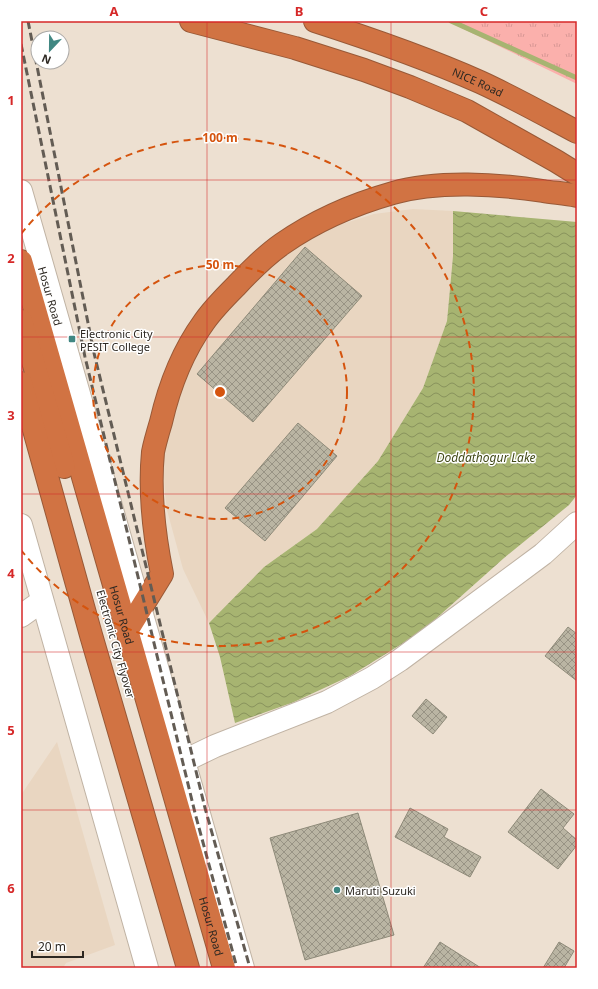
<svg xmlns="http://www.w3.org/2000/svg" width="598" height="989" viewBox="0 0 598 989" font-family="'Noto Sans',sans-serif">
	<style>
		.built { fill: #e9d6c1 }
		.park { fill: url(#park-tufts) }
		.water { fill: url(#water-waves) }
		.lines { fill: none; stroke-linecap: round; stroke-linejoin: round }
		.stream { stroke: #a7b471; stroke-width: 5 }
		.building { fill: url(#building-cross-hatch); stroke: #8e8a79 }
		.minor-casing { stroke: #c0b3a4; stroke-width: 24 }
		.highway-casing { stroke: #985937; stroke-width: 24 }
		.minor { stroke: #fff; stroke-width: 22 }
		.highway { stroke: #d17343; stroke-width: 22 }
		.rail { stroke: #635c54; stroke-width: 3; stroke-dasharray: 8 4; stroke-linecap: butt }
		.grid { fill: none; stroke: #d62828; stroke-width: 1; stroke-opacity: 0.55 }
		.ring { fill: none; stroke: #d5540e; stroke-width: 2; stroke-dasharray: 7 5 }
		.poi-dot { fill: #408782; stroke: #fff; stroke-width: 1.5 }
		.labels { text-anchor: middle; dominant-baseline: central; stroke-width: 3; stroke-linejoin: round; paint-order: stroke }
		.street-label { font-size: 11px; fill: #2d2822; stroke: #fff }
		.poi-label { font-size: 11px; fill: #2d2822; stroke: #fff; text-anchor: start }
		.water-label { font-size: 12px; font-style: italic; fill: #424a18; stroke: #fff }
		.centre { fill: #d5540e; stroke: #fff; stroke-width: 2 }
		.ring-label { font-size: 12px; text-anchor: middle; font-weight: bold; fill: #d5540e; stroke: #fff; stroke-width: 3; stroke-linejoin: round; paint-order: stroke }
		.neatline { fill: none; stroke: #d62828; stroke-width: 1.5 }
		.grid-label { font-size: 13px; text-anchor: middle; font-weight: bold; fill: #d62828 }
	</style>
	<defs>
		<pattern id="park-tufts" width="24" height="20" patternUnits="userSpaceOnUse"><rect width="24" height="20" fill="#fbb0ac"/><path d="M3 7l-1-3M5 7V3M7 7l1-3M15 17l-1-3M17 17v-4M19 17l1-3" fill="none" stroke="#d79794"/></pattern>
		<pattern id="water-waves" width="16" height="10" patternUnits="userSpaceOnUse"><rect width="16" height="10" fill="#a7b471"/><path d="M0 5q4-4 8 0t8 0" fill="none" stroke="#88925c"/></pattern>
		<pattern id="building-cross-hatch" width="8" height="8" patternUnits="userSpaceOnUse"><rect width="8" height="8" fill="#bab5a3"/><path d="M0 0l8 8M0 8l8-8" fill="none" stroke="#989384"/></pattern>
	</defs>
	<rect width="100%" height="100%" fill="#ede0d1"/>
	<!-- built -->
	<path class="built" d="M413,209L453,211V256L447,321L423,388L378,461L317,529L264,567L209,623L183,569L167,510L165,494L163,462L165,441L182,381L216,320L262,271L299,245L336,226L374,214Z
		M57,742L115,945L66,963L63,968H21V795Z"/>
	<!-- park -->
	<path class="park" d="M447,21H577V84Z"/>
	<!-- water -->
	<path class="water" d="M453,211L577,222V495L569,505L504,558L421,632L350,676L294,702L235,723L220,657L209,623L264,567L317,529L378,461L423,388L447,321L453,256Z"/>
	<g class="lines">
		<!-- stream -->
		<path class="stream" d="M451,21L577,78"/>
	</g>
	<!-- building -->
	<path class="building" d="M305,247L362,296L253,422L197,374Z
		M298,423L337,456L265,541L225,508Z
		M568,627L577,634V681L545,656Z
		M426,699L447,717L433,734L412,716Z
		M541,789L574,814L563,828L577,840V845L558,869L508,832Z
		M410,808L448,829L444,837L481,857L470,877L395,837Z
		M358,813L394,935L305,960L270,838Z
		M440,942L481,968H423Z
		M559,942L574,951L564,968H543Z"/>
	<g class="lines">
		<!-- minor casing -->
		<g class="minor-casing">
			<g id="minor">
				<path id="s1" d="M21,191L243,968"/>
				<path d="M21,525L147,968"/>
				<path d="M21,616L42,601"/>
				<path d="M184,761L215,746L327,702L372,678L400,660L543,554L577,523"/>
			</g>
		</g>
		<!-- highway casing -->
		<g class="highway-casing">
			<g id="highway">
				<path d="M191,21L295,48L364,70L410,87L467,111L556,161L577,174"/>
				<path id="s2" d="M315,21C371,39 426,58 480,82C513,97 545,115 577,132"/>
				<path id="s3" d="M21,261L224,968"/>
				<path d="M21,321L64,467"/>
				<path d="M21,383L91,635L188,968"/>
				<path d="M127,631L162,574C154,534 149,493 153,452C155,442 158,432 161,422C169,387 183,351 204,322C213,309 225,297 236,286C250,271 265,256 282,244C315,221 354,204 393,193C438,180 498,184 543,191C554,193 566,193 577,196"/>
			</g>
		</g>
		<!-- minor -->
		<use href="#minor" class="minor"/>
		<!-- highway -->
		<use href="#highway" class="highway"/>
		<!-- rail -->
		<path class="rail" d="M28,21L94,353L205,808L250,968
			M21,44L85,357L195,813L237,968"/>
	</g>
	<!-- grid -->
	<path class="grid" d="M207,21V968M391,21V968M21,180H577M21,337H577M21,494H577M21,652H577M21,810H577"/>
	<!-- distance rings -->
	<g class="ring">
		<circle cx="220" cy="392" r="127"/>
		<path d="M21 234A254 254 0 1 1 21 550"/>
	</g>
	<!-- markers -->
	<g class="poi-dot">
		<rect x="68" y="335" width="8" height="8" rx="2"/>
		<circle cx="337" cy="890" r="4"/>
	</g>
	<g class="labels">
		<!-- street labels -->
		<g class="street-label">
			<text stroke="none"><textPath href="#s2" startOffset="174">NICE Road</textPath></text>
			<text stroke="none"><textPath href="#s1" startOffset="109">Hosur Road</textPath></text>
			<text stroke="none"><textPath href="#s3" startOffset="368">Hosur Road</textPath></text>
			<text transform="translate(116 644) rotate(74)">Electronic City Flyover</text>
			<text stroke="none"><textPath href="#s3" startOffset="692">Hosur Road</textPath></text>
		</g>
		<!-- poi labels -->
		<g class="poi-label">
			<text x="80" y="333">Electronic City<tspan x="80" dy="13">PESIT College</tspan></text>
			<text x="345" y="890">Maruti Suzuki</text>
		</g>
		<!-- water labels -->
		<g class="water-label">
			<text x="486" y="457">Doddathogur Lake</text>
		</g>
	</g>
	<circle cx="220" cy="392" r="6" class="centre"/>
	<g class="ring-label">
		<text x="220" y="142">100 m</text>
		<text x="220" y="269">50 m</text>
	</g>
	<!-- border -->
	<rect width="598" height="989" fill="none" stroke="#ffffff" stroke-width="44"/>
	<!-- north arrow -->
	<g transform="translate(50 50) rotate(202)"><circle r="19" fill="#ffffff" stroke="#aba9a7"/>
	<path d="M0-3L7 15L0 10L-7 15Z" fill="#408782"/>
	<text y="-6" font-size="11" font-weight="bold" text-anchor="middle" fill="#2d2822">N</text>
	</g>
	<!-- scale -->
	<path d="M32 951v6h51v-6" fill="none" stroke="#2d2822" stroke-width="2"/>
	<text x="38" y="951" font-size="12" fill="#2d2822" stroke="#ffffff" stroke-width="3" paint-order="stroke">20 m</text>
	<rect x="22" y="22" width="554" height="945" class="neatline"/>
	<g class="grid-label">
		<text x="114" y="16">A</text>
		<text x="299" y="16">B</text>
		<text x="484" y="16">C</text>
		<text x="11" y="105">1</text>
		<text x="11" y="263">2</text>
		<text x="11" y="420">3</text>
		<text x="11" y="578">4</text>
		<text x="11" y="735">5</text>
		<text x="11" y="893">6</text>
	</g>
</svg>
